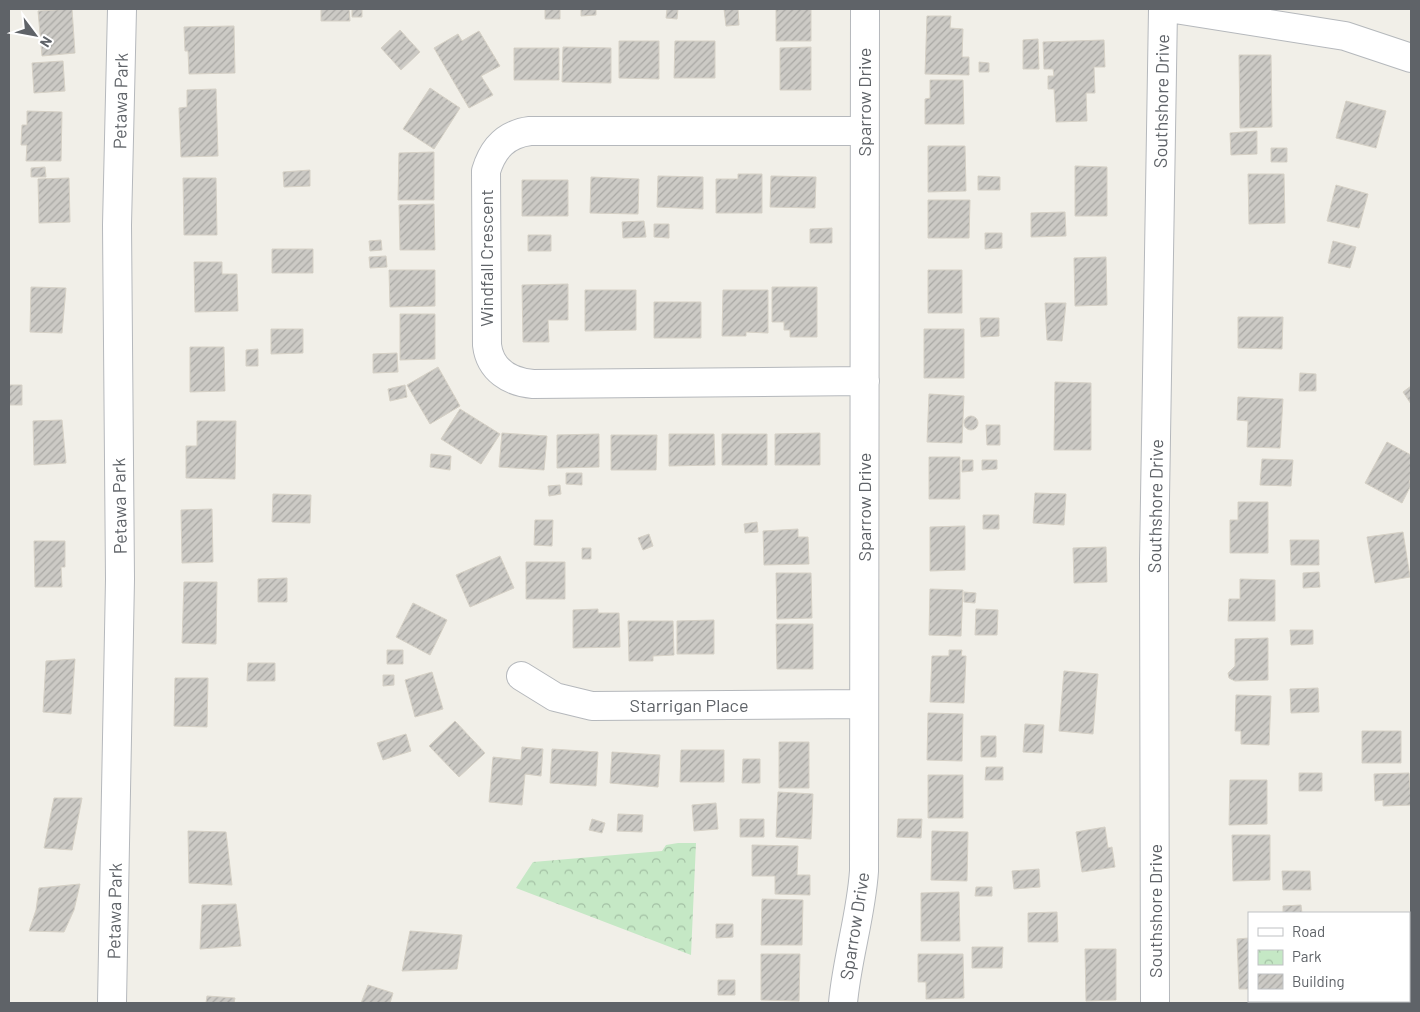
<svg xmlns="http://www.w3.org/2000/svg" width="1420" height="1012" viewBox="0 0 1420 1012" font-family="Barlow,sans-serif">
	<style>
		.park { fill: url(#park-crowns) }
		.building { fill: url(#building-hatch); stroke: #d6d1c6 }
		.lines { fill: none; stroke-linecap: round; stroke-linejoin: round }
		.minor-casing { stroke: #b5b8bc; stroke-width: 30 }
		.minor { stroke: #fff; stroke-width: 28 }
		.labels { text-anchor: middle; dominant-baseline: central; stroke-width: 4; stroke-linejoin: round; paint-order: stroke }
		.street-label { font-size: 18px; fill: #5f6368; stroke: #fff }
	</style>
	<defs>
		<pattern id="park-crowns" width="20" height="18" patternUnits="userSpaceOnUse" patternTransform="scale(1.25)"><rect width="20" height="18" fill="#c5e8c5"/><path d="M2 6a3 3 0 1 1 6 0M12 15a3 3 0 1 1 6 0" fill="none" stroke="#a3c0a4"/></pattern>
		<pattern id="building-hatch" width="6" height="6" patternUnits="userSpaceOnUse" patternTransform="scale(1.25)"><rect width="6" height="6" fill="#cccac5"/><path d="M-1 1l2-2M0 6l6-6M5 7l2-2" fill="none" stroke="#a9a8a4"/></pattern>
	</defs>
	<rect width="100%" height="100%" fill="#f1efe8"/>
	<!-- park -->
	<path class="park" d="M678,843H696L691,955L516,888L533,862L662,851L666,845Z"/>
	<!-- building -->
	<path class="building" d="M72,9L75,53L42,56L38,11Z
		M321,9H349L350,21H321Z
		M352,9H362V17H352Z
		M545,9H560V19H545Z
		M581,9H596V15L581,16Z
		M667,9H678L677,19L666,18Z
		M724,9H738L739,25L726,26Z
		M776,9H811V41H776Z
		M927,16H951L950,28L963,29L962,57H969V75L925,74Z
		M234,26L235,73L189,74L188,51H185L184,27Z
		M400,30L420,52L401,70L381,48Z
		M479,31L500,66L481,76L493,95L469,108L434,48L458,34L462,41Z
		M1038,39L1039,69H1023V40Z
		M1104,40L1105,67H1094L1095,93H1086L1087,121L1056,122L1054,89H1048V76H1054L1053,69H1044L1043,42Z
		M619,41H659V79L619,78Z
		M675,41H715V78H674Z
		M563,47L611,48V83L562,82Z
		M811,47V90H780V48Z
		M514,48H559V80H514Z
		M1239,55H1271L1272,127L1240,128Z
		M63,61L65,91L34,93L32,63Z
		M979,62L989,63V72H979Z
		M930,80H963L964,124H925V99L930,98Z
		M430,88L460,108L434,149L403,129Z
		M216,89L218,156L181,157L179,108L187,107V90Z
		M1346,101L1386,111L1376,148L1336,138Z
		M27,111L62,112L61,161H26L27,145H21L22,125H27Z
		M1257,131V154L1231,155L1230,133Z
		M928,146H965L966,191L928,192Z
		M1271,148H1287V162H1271Z
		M434,152V200H398L399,153Z
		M1075,166L1107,167V216H1075Z
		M45,167L46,177H31V168Z
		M310,170V186L284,187L283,172Z
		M738,174H762V213H716V179H738Z
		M1248,174H1284L1285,223L1249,224Z
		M658,176L703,177V209L657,207Z
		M771,176L816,177L815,208L770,207Z
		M978,176L1000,177V190H978Z
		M591,177L639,179L638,214L590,213Z
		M69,178L70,222L39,223L38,179Z
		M183,178H216L217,235H184Z
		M522,180H568V216H522Z
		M1336,185L1368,194L1359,228L1327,221Z
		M928,200H970L969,238H928Z
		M434,204L435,250H400L399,205Z
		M1065,212L1066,236L1031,237V213Z
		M644,221L646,237L623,238L622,222Z
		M654,224H669V238L654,237Z
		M832,228V243H810V229Z
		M985,233H1002V248L985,249Z
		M528,235H551V251H528Z
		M381,240L382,250L370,251L369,241Z
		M1333,241L1356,247L1350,268L1328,263Z
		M272,249H313V273H272Z
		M386,256L387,267L370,268L369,257Z
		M1106,257L1107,305L1075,306L1074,258Z
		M194,262H222V274H237L238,311L195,312Z
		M389,270H435V306L390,307Z
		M928,270H962V313H928Z
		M568,284V320H548L549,342H523L522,285Z
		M31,287L66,288L62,333L30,332Z
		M772,287H817V337H790V330H784V322H772Z
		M585,290H636V330L585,331Z
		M723,290H768V333L746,332V336H722Z
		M654,302H701V338H654Z
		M1045,303H1066L1062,341L1047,340Z
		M400,314H435V359L400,360Z
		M1238,317H1283L1282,349L1238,348Z
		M980,318H999V336L981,337Z
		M271,329H303V353L271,354Z
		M924,329H964V378H924Z
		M190,347H224L225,391L190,392Z
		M258,349V366H246V350Z
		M397,353L398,372L373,373V354Z
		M438,367L460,406L430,424L407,385Z
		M1300,373L1316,374V391H1299Z
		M1055,382L1091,383V450H1054Z
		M9,385H22V405H9Z
		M405,385L407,397L390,401L388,389Z
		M1411,386V404L1403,392Z
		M929,394L964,396L962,443L927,442Z
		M1238,397L1283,399L1280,448L1247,447L1248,421L1237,420Z
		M460,409L500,434L481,464L441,439Z
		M964 423a7 7 0 1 1 14 0a7 7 0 1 1-14 0Z
		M62,420L66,463L34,465L33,421Z
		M197,421H236L235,479L186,478V446H197Z
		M986,425H1000V445H987Z
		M502,433L547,436L544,470L499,467Z
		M820,433V465H775V434Z
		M599,434V467L557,468V435Z
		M669,434H714L715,465L669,466Z
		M722,434H767V465H722Z
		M611,435H657L656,470H611Z
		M1387,442L1411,455V477L1409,482L1411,485L1402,503L1365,483Z
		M431,454L451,456L450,470L430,467Z
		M929,457H960V499H929Z
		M1262,459L1293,460L1291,486L1260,485Z
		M962,460H973V471L962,472Z
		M982,460H997V469L982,470Z
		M566,473H582V485L566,484Z
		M560,485L561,494L549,496L548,486Z
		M1035,493L1066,494L1064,525L1033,523Z
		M273,494L311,495L310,523L272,522Z
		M1238,502H1268V553H1230V520H1238Z
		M212,509L213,562L182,563L181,510Z
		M983,515H999V529H983Z
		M535,520H553L552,546L534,545Z
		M757,522L758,532L745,533L744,524Z
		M965,526V570L930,571V527Z
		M798,529V537H808L809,564L764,565L763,531Z
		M1403,532L1410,577L1375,583L1367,537Z
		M649,534L653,546L643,550L638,538Z
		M1290,540H1319V565H1291Z
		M34,541H65V567H61L62,587H35Z
		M1106,547L1107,582L1074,583L1073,548Z
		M582,548H591V559H582Z
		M500,556L514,588L470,607L456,575Z
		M526,562H565V599H526Z
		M1319,572L1320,587L1303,588V573Z
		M776,573H811L812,618L777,619Z
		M287,578V602H258V579Z
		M1240,579L1275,580V621H1228L1229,599H1240Z
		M184,582H217L216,644L182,643Z
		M930,589L963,590L961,636L929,635Z
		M964,592L976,593L975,603L964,602Z
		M413,603L447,620L430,655L396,637Z
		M598,609V613H619L620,647L573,648V610Z
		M976,609L998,610L997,635H975Z
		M714,620V654H677V621Z
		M628,621H673L674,655L653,656V661H629Z
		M776,624H813V669H777Z
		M1290,630H1313V644L1291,645Z
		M1268,638V680L1235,681L1229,678L1228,673L1235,666V639Z
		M387,650H403V664H387Z
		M949,650H962L961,656H966L964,703L930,702L932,656H949Z
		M75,659L71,714L43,712L46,661Z
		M248,663H275V681H247Z
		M1064,671L1098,674L1093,734L1059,731Z
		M432,672L443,709L415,717L405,680Z
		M383,675H394V685L383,686Z
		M175,678H208L207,727L174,726Z
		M1318,688L1319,712L1291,713L1290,689Z
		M1236,695L1271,696L1269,745L1241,744V731H1235Z
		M928,713L963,714L962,761L927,760Z
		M455,721L485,753L459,777L429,746Z
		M1025,724L1044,725L1042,753L1023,752Z
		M1362,731H1401V763H1362Z
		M406,734L411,751L383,760L377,743Z
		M981,736H996V757H981Z
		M779,742H809V788H779Z
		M522,747L543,749L541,776L525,774L522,805L489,802L493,757L521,760Z
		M552,749L598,752L596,786L550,783Z
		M681,750H724V782H680Z
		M612,752L660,755L658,787L610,783Z
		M743,759H760V783H742Z
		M986,767H1003V780H985Z
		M1299,773H1322V791H1299Z
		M1409,773L1411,805L1383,806V800L1375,801L1374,774Z
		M928,775H963V818H928Z
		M1230,780H1267V824L1229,825Z
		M778,792L813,794L811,839L776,837Z
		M54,798H82L72,850L44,848Z
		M716,803L718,829L694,831L692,805Z
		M618,814L643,815L642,832L617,831Z
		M592,819L605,823L602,833L589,830Z
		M740,819H764V837H740Z
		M898,819H922L921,838L897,837Z
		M1105,827L1108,848L1112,847L1115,867L1082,872L1076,832Z
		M188,831L226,832L232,885L189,883Z
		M932,831L968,832L967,881L931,880Z
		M1232,835H1270V880L1233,881Z
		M752,845L798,846L797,875H810V895L775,894V876H752Z
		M1039,869L1040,887L1014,889L1012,871Z
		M1282,871H1310L1311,890H1283Z
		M80,884L74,910L64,932L29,931L36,910L39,888Z
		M976,887H992V896H975Z
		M959,892L960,941H921V893Z
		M762,899L803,900L802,945H761Z
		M236,904L241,946L200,949L202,905Z
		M1301,905L1302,913H1283V906Z
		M1057,912L1058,942H1028V913Z
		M716,924H733V937L716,938Z
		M410,931L462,935L457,969L402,971Z
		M1249,938V989H1239L1237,939Z
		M972,947H1003L1002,968H972Z
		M1085,949H1116V1000L1086,1001Z
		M761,954H800L799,1001L761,1000Z
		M918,954H963L964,998L926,999V982H918Z
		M718,980H735V995H718Z
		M368,985L393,993L390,1003H361Z
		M207,996L235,998L234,1003H206Z"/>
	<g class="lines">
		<!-- minor casing -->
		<g class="minor-casing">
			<path id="minor" d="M1175,9L1345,36L1411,58
				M864,131H530C506,134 493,148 486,171L487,345C490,370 510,382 533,384L865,381
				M521,676L555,697L592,706L864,704
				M112,1003L120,579L117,225L122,9
				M843,1003C847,958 861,916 864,871L865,9
				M1155,1003L1154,560L1163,9"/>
		</g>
		<!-- minor -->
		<use href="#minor" class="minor"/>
	</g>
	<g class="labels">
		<!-- street labels -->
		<g class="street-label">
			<text transform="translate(120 101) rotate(-89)">Petawa Park</text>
			<text transform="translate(1161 101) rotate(-89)">Southshore Drive</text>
			<text transform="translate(864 102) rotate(-90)">Sparrow Drive</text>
			<text transform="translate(486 258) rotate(-90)">Windfall Crescent</text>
			<text transform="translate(119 506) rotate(-91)">Petawa Park</text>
			<text transform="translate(1155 506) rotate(-89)">Southshore Drive</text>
			<text transform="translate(864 507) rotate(-90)">Sparrow Drive</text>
			<text x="689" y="705">Starrigan Place</text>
			<text transform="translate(114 911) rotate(-89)">Petawa Park</text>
			<text transform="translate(1155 911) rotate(-90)">Southshore Drive</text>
			<text transform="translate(854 926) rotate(-81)">Sparrow Drive</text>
		</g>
	</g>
	<!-- border -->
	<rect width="1420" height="1012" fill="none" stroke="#5f6368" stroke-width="20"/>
	<!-- legend -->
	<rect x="1248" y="912" width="162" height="90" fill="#ffffff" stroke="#bfc1c3"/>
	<rect x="1258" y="928" width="25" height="8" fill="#ffffff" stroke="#bfc1c3"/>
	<text x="1292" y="937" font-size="15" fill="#5f6368">Road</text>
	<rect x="1258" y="950" width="25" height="15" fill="url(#park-crowns)" stroke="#bfc1c3"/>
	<text x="1292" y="962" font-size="15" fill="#5f6368">Park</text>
	<rect x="1258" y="974" width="25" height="15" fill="url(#building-hatch)" stroke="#bfc1c3"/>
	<text x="1292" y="987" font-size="15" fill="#5f6368">Building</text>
	<!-- north arrow -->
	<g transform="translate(35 35) rotate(122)" stroke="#ffffff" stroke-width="4" paint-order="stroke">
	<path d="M0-4L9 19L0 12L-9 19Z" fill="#5f6368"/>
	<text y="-8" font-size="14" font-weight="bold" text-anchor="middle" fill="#5f6368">N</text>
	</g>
</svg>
